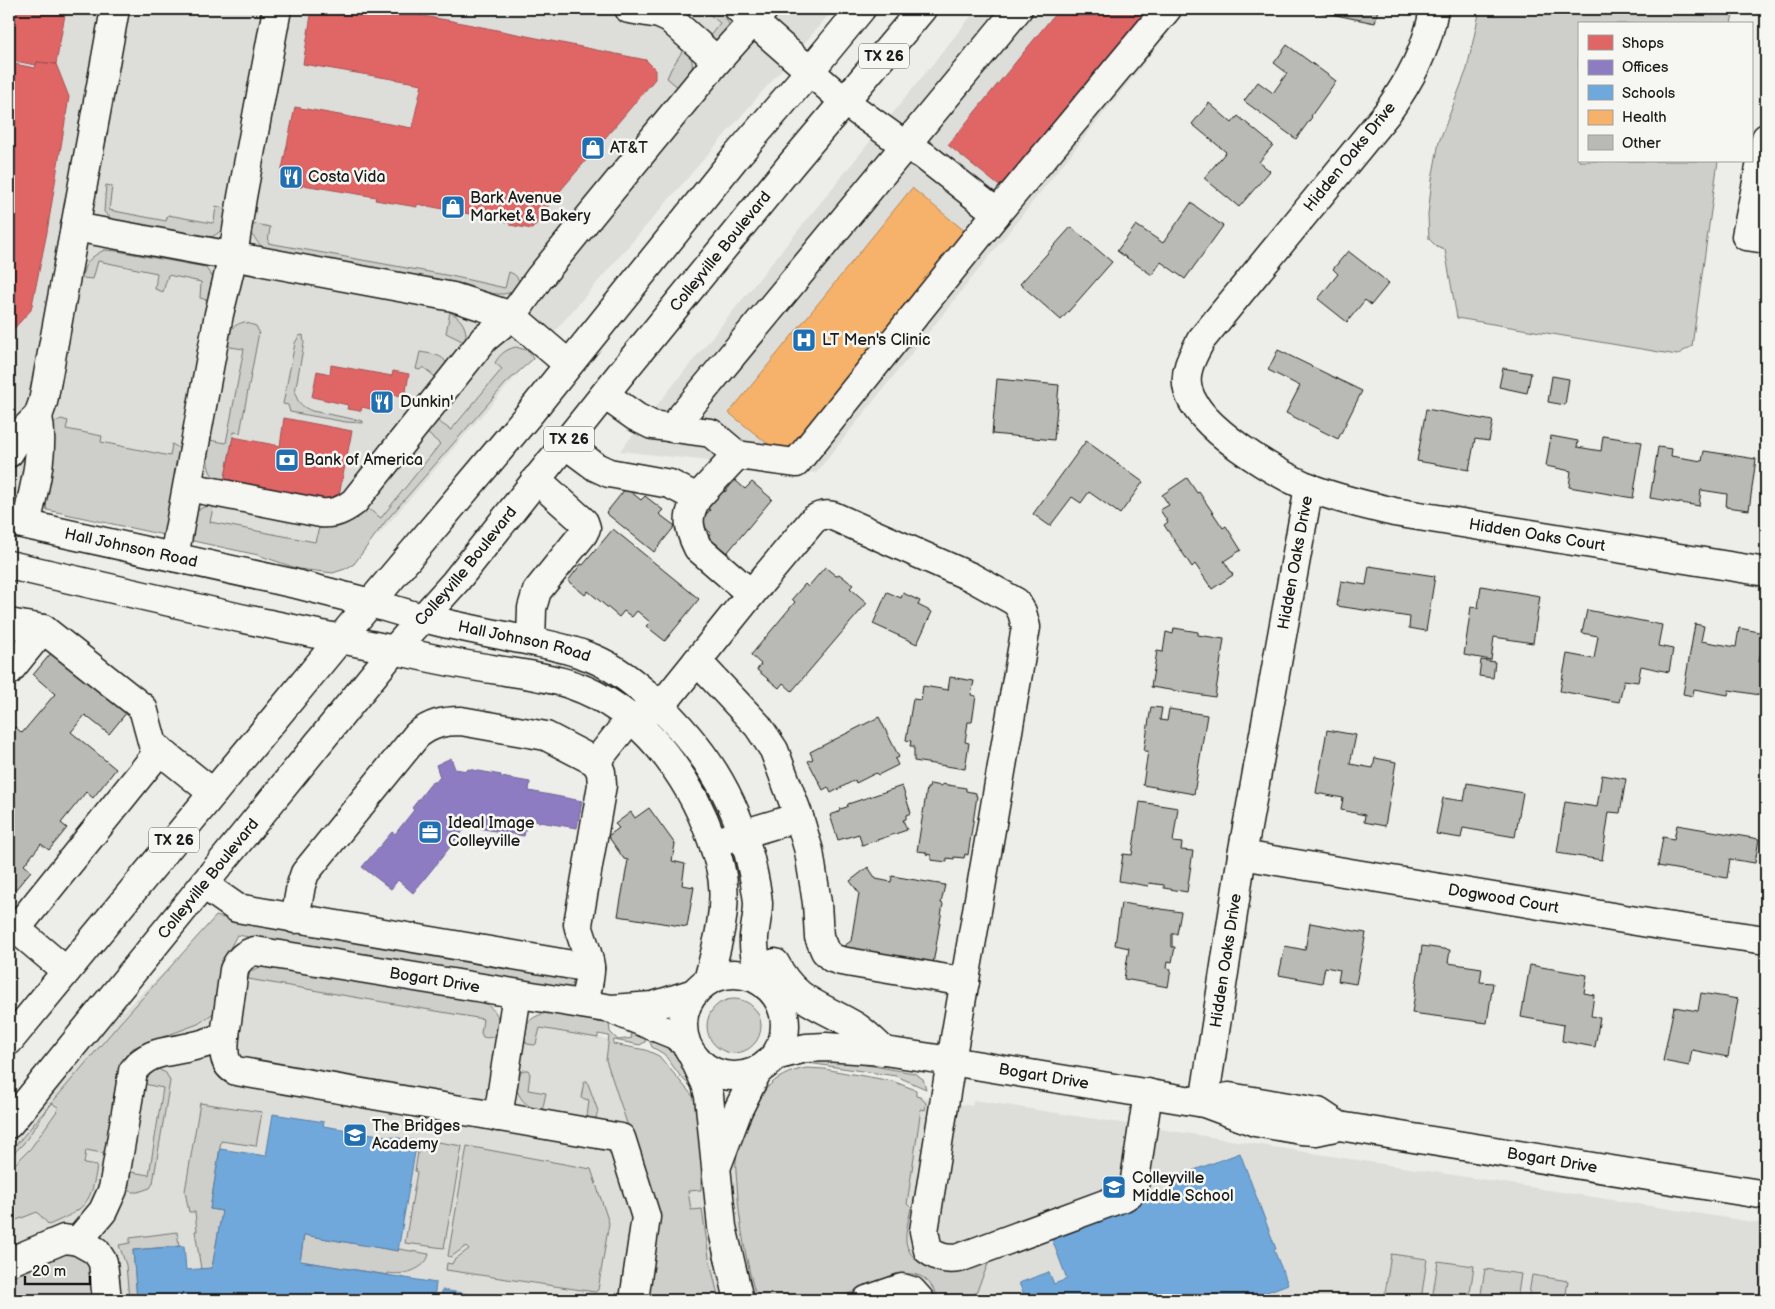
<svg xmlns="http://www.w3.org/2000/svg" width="1775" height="1309" viewBox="0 0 1775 1309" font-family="'Balsamiq Sans',sans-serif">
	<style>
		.built { fill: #ddddda }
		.green { fill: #cececb; stroke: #757574 }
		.shops { fill: #e06666; stroke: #a55050 }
		.offices { fill: #8e7cc3; stroke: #6c5f91 }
		.schools { fill: #6fa8dc; stroke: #567ea2 }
		.health { fill: #f6b26b; stroke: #b58553 }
		.building { fill: #b9b9b6; stroke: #1c1c1c }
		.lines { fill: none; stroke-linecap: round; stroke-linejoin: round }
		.minor-casing { stroke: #1c1c1c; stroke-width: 31 }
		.major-casing { stroke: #1c1c1c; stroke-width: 31 }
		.minor { stroke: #f6f6f2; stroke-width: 28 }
		.major { stroke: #f6f6f2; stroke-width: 28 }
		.labels { text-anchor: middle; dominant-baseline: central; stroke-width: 5; stroke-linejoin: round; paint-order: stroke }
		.shield { fill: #f6f6f2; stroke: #5d5d5c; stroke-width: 1 }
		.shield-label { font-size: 15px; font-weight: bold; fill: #1c1c1c }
		.poi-label { font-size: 16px; fill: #1c1c1c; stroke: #f6f6f2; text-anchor: start }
		.street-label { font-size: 16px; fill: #1c1c1c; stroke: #f6f6f2 }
	</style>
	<rect width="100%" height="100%" fill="#edede9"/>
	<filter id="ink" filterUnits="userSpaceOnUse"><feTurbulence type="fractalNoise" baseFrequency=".02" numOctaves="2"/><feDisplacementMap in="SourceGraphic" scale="10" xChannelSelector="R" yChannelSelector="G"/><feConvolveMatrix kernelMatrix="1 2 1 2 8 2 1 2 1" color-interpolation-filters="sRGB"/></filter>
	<g filter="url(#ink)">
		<!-- built -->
		<path class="built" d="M9,9H834L380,533L311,565L166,531L9,498Z
			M977,9H1187L816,473L620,451Z
			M172,965L248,979L614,1040L613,1044L646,1050L659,1056L680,1083L691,1093L696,1102L701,1101L748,1106L753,1108L766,1087L778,1078L799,1070L824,1069L898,1082L916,1090V1096L972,1106L974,1100L1766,1224V1300H9V1130L40,1090Z"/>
		<!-- green -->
		<path class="green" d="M703,9H714L725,17L730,26L717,43L709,37L720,23Z
			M1480,9H1734L1731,24H1579V161H1718L1692,346L1677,355L1457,318L1445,250L1437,247L1429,239L1428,215L1432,179L1439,142L1467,69Z
			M685,47C698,64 692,75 680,89L667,78L671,69Z
			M106,185L112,186L109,210L166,221L168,215L212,223L214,222L216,206L223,208L226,212L224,229L212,237L113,220L104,212Z
			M256,224L270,227L268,243L451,276L505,288L509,272C526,278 518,293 503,294C489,295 476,288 463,284L263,247C257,244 256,237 249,233L250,227Z
			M104,250L117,251L205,267L214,279L211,301L200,298L201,282L168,275L163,292L155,289L157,273L98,261L93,279L82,278C84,262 91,257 104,250Z
			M450,312C461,318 467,327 466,339L464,342L446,333Z
			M244,322L256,326L259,332L240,433L234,432L224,482C204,477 207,457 209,440L226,443L244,349L230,347C223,335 232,325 244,322Z
			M303,335L304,343L295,392C297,402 302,407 312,411L363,421V423L346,422L290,412L288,405L283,404L295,343L299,336Z
			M516,347L529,351L533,359L506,383L385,522L354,564L345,569L333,573L299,569L258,555L193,541C191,534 192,518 197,511C200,508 205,507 209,506L213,508L210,522L315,542L319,528C338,528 353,522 367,508L381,518L440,444L427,433L436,420L451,430L502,369L495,363C499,355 506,349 516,347Z
			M420,352C430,354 443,354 447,364L439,380L423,367L420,370L416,369Z
			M61,419L68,421L66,429L102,436L101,442L170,456L172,444L182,450L164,535L47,510C41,487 50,447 54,423Z
			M216,916L228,919L571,976L576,979C575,987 573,987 565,989L237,935L220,967L215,1012L198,1024L133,1048L124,1058L118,1072L105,1150L102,1153L86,1150L84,1164L97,1166C91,1206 84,1209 49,1225L37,1212L9,1223V1170L31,1148L59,1108L52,1103L23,1144L9,1158V1153L119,1024Z
			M267,966L482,1001C496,1011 499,1013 499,1031C496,1037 489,1039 483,1037L481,1033L483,1019L248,979L250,972L260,967Z
			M707 1026a27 27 0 1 1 54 0a27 27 0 1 1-54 0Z
			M547,1013L609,1022L610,1032L618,1040L632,1038L629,1030H647L645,1042L640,1045L614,1040L613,1044L646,1050L659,1056L702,1107L701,1190L688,1191L691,1210L702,1209L709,1257L719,1300H647L659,1220L606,1060L609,1036L598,1034V1038L540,1028L536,1044L534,1045L527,1044C516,1028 532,1015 547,1013Z
			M652,1032L679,1052L697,1093L681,1077L664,1054L652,1047L650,1042Z
			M814,1056L914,1073L923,1079L926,1089L896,1076L808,1063L785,1069L763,1082L782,1065Z
			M156,1068L166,1073L170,1081L153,1183L150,1188L138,1192H132L128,1186L129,1174L131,1172L149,1175L163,1088L144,1084L146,1075Z
			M807,1068L824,1069L892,1081L916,1090V1096L920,1097L926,1103L925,1110L921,1109L907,1204L911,1208C909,1218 905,1232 906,1242C911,1267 942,1276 963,1271C972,1269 981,1265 989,1262L975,1295L971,1294L968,1300H939C930,1280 923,1272 900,1274L832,1300H757C746,1262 739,1223 737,1184C736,1174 735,1163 737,1153C738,1145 743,1136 746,1128C758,1095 770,1074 807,1068Z
			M524,1070H528L530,1074L528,1090L546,1093L543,1107L541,1110C523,1110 505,1081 524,1070Z
			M584,1081H587L598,1111L596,1118L589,1119L587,1117L589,1100L581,1098Z
			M200,1103L262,1112L256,1146L221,1141L210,1209L222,1211L212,1268L201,1269L195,1231H197L195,1212H189L185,1191Z
			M420,1139L462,1146L444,1248L405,1243L417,1172L415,1171Z
			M467,1146L591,1169L609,1223L598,1290L595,1292L446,1270L447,1263L452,1264L454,1260L469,1249L466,1246L451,1257L448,1256Z
			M177,1232L179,1246L133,1250L137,1300H129L126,1265L119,1245L130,1243V1238Z
			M304,1235L398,1251L399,1249L429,1254C426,1270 402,1276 388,1273V1275L300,1261Z
			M59,1253C93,1253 91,1272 93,1300H9V1274Z
			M1391,1254L1427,1259L1421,1300H1384Z
			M1438,1261L1474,1266L1469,1300H1432Z
			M1485,1269L1521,1274L1517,1300H1480Z
			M1532,1275L1568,1281L1565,1300H1528Z"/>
		<!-- shops -->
		<path class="shops" d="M9,9H66L56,64L37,62L36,65L9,60Z
			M312,9H383L452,21L646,60L655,69V79L555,197L545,210L547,211L532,229L510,225V223L496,219L417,204V207L375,200L376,197L303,185L302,187L279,183L295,107L412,128L422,84L303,64Z
			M1059,9H1150L1003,189L948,145Z
			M37,62L56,64L69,97L47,232L31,310L9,334V63L35,68Z
			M331,365L392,376L393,371L409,374L405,397L388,394L385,407H383V412L362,407L361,411L347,409L348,405L312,397L317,371L330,374Z
			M284,418L352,431L338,500L331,506L224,482L233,437L280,446Z"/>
		<!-- offices -->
		<path class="offices" d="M451,758L455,769L467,771L468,769L501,775V777L530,782L529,791L582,801L577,828L527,820L524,836L467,826L413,893L398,880L391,889L362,867L392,832L395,834L414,810L412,808L433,781L435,783L440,777L436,765Z"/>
		<!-- schools -->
		<path class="schools" d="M273,1114L324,1122L323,1126L417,1141L398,1251L304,1235L300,1261L436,1283L434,1300H137L133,1250L184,1246L186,1270L212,1268L222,1211L210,1209L220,1149L266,1156Z
			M1240,1153L1276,1249L1274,1250L1288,1284L1246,1300H1020L1019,1297L1024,1295L1019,1283L1049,1272L1054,1284L1067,1279L1050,1234L1145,1199V1201L1174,1190L1170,1179Z
			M442,1290L502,1299V1300H441Z"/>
		<!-- health -->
		<path class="health" d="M912,188L966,232L783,456L729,413Z"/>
		<!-- building -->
		<path class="building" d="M1322,9H1378L1375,23L1321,12Z
			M1287,45L1336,81L1311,116L1312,117L1296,139L1244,101L1258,82L1273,93L1287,73L1274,63Z
			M1209,103L1232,123L1238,116L1273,145L1259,162L1270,171L1239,207L1204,178L1226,152L1192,124Z
			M1191,203L1223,226L1185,279L1161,262L1152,275L1117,251L1136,225L1163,243Z
			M1071,227L1112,262L1061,320L1020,284Z
			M1348,251L1389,283L1371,305L1365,300L1347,322L1318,299L1338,274L1333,269Z
			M1278,350L1362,391L1338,439L1286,413L1300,386L1268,370Z
			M1503,368L1531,373L1527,393L1499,387Z
			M1552,376L1569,379L1565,405L1548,402Z
			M997,379L1059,385L1054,440L992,434Z
			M1426,409L1493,421L1489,441L1475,439L1469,470L1417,461Z
			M1551,436L1578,441L1577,447L1601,451L1603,436L1642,442L1633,498L1569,487L1571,471L1546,466Z
			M1086,441L1143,482L1120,514L1089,492L1081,503L1072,497L1050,526L1033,514Z
			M1658,447L1672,449L1671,456L1702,461L1704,451L1756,459L1749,510L1726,507L1727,494L1701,490L1699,506L1650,498Z
			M1187,478L1197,493L1199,492L1223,528L1226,526L1241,550L1224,561L1233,575L1212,589L1195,564L1192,567L1164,525L1168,522L1160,510L1169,505L1162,495Z
			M735,480L745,489L752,482L772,499L727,553L708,537L711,533L699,522L710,510L704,505L718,487L725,492Z
			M626,488L641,500L645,496L663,510L659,514L675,526L654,552L606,513Z
			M613,529L699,599L665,641L646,626L650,622L637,611L632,617L624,611L619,617L588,591L585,595L568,581L581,564L583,565Z
			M1369,566L1435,576L1426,631L1409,628L1410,617L1337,606L1341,581L1366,585Z
			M825,567L836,576L839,574L853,585L850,588L867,603L792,691L783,683L779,688L757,670L761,664L751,655L795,602L792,599L805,584L808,587Z
			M1481,586L1540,596L1533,643L1494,637L1491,660L1464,655L1471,607L1478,608Z
			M887,592L901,598L903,593L920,601L918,605L932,612L917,644L873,624Z
			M1587,610L1662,625L1658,646L1673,649L1669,672L1641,666L1638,682L1624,680L1619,702L1560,691L1567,654L1594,659L1598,636L1582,633Z
			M1695,624L1704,626L1701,641L1736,647L1739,628L1764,633L1759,662L1766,663V696L1729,690L1728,695L1694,689L1693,696L1683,694Z
			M1174,628L1198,632V635L1224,639L1215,697L1151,687L1157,651L1163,652L1166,632L1173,634Z
			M52,652L127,712L109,734L85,715L71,732L116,769L93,798L86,792L61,823L67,828L49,850L41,844L24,865L31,871L15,890L9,885V732L10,734L15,727L22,733L55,694L33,675Z
			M1481,660L1495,662L1493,678L1479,676Z
			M950,677L974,681L971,695L976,696L972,722H968L965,742L969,743L965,769L914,761V746H910L911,741L906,740L913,699L921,700L923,686L948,690Z
			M1151,707L1162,708L1160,720L1167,721L1169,709L1207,715L1194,794L1143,785L1148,751H1144Z
			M879,717L899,757L895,759L898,765L878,775L876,773L856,783L855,780L831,793L828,787L823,790L808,761L813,759L810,752Z
			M1327,730L1356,735L1350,764L1373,768L1375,758L1396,762L1385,826L1364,822L1365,815L1341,810L1343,798L1316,793Z
			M1602,775L1626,779L1620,813L1609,812L1602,860L1557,853L1565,802L1597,807Z
			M1467,783L1523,793L1515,837L1463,828L1461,838L1436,834L1443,798L1464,801Z
			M930,784L942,786V784L966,788V791L976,793V796H977L968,855L965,854L964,858L954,857V859L947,858V862L931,860V855L926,854V852L917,851L927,788H929Z
			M902,786L911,813L906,815V819L903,820L907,830L862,845L859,834L838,840L830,815L839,812L840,809L847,807L848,804Z
			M1140,802L1178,808L1173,842L1182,843L1181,850L1193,851L1187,892L1164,888V885L1149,883L1148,886L1119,881L1123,854L1132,855Z
			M649,808L675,844L672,861L685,864L682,885L694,887L687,927L618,916L628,860L624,859L608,836L619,828L615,824L631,812L635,818Z
			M1677,825L1759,839L1755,863L1730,859L1727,878L1658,866L1663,837L1674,839Z
			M868,867L876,879L891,882L892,876L945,885L941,903L943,904L932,970L851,957L844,946L851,941L859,893L850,881Z
			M1121,903L1181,912L1177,934H1172V947H1175L1172,962L1168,961L1167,968L1171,969L1168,987L1124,979L1129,948L1115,945Z
			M1310,923L1366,933L1356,984L1338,981L1340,970L1325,967L1322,983L1279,975L1285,946L1305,950Z
			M1422,946L1450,950L1448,963L1482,968L1480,982L1493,983L1487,1023L1412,1013Z
			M1530,965L1587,975L1584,993L1594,995L1591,1016L1600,1017L1595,1047L1562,1041L1564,1025L1521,1017Z
			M1701,993L1738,999L1728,1057L1692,1050L1689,1066L1663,1061L1674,1007L1698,1011Z"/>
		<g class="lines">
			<!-- minor casing -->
			<g class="minor-casing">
				<g id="minor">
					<path d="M629,9L659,14L670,19L717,61"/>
					<path d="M739,9L845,102L906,146L923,155L997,213"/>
					<path id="s1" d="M1434,9C1427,50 1410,80 1387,113L1201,340C1193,355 1183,372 1188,390C1198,428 1275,473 1310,488C1337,499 1366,505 1394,512L1766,572"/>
					<path d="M1766,138L1746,236L1766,239"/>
					<path d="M75,227L453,297L512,316L568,364"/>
					<path d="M605,395L636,417L652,425L711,433L737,455L796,463L997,213L1167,9"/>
					<path d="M672,428L1018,9"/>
					<path d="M565,444L596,467L609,473L670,484L697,498C686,517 688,528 698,548L751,594L660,707L630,719L596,762L601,772L602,785L578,924C581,938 588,951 590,966C591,978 586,992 584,1004"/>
					<path d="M9,453L22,432L38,416L43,402L115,9"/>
					<path d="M188,487L321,513C335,514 343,510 354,502L484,339L512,316L540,277L717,61L764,9"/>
					<path d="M697,498L737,455"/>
					<path d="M26,524C34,490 45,451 38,416"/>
					<path d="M174,557L219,314L233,256L242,197L277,9"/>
					<path d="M751,594L813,520C820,515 825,514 833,516L971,577L1016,602L1022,612L1026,627L951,1061L924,1231L928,1250C939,1258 946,1260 959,1258L1124,1197L1130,1193L1134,1186L1148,1093"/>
					<path id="s2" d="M422,618C451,625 481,631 510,637C535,642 560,646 584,655C609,663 634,682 653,700C702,746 734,793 750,859C753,873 757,889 758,903C758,915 755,926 754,937C753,959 760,973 772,990"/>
					<path d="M9,623L43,629L143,708L153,745L213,793"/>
					<path d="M531,641L532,608L537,591L583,534L586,528L584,522L536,479"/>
					<path d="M394,650C429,658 463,665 498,670C523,674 549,677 572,685C640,708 689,775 712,840C717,855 722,869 723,884C726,917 716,949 708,981"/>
					<path d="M697,661L758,726L774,750L799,817L809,851L817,903L819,937L825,951L832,958L841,961L965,982"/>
					<path d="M9,671L43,629"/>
					<path d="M726,839L799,817"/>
					<path id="s3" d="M1242,855L1666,926L1766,940"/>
					<path d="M204,885L237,908L590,968"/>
					<path d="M295,919L301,885L305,873L417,735C431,724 443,721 461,721L546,736L596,762"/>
					<path d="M9,923L66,971"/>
					<path d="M16,929L160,750"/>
					<path d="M775,963C795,1002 820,1005 855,1026C865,1032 875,1043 884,1051"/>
					<circle cx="734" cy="1025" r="51"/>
					<path d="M618,1012L675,1035L686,1044"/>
					<path id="s4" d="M225,1036L234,970C239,959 244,954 255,951L612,1009L653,1006L694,993"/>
					<path d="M693,1056L706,1084L709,1096L722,1227L739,1300"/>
					<path id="s5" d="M775,1056L806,1048L826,1047L884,1051L951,1061L1204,1103L1255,1122L1301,1130L1316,1131L1339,1126L1766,1195"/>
					<path d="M1216,1100L1229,1097L1318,1112L1339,1126"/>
					<path id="s6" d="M1204,1103L1242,855L1309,487"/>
					<path d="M498,1117L517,994"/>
					<path d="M718,1163L738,1110L758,1070"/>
					<path d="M78,1241L103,1211L113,1189L133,1071C149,1049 170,1053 194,1046C205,1044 215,1040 225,1036C224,1050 222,1064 236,1071L621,1138L646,1217L634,1300"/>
					<path d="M9,1262L64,1239L78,1241L96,1251L103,1262L107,1300"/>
					<path d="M867,1300L902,1288L912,1291L920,1300"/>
				</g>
			</g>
			<!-- major casing -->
			<g class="major-casing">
				<g id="major">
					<path id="s7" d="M9,521L296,584L371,603L422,618"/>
					<path d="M9,565L240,618L394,650"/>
					<path d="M9,1041L340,639L530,413L734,159L809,72L861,9"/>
					<path id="s8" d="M9,1124L394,650L455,582L623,371L790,166L922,9"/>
				</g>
			</g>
			<!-- minor -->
			<use href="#minor" class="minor"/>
			<!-- major -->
			<use href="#major" class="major"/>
		</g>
	</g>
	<!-- icons -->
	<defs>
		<g id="shop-square" transform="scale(1.25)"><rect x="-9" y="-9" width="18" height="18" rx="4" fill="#1f6fb2" stroke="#f6f6f2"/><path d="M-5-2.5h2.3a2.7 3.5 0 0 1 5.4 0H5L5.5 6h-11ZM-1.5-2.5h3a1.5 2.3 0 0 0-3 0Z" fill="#fff"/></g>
		<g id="restaurant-square" transform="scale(1.25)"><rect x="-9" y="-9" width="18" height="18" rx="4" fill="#1f6fb2" stroke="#f6f6f2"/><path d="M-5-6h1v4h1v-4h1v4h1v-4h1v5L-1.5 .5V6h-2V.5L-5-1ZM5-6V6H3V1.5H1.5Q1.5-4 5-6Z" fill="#fff"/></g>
		<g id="hospital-square" transform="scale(1.25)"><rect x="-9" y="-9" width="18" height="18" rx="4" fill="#1f6fb2" stroke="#f6f6f2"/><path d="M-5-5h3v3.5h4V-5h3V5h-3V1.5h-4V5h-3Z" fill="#fff"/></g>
		<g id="bank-square" transform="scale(1.25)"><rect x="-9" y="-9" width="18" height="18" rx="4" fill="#1f6fb2" stroke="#f6f6f2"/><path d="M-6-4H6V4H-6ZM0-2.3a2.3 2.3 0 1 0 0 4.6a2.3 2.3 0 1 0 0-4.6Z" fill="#fff"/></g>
		<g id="office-square" transform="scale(1.25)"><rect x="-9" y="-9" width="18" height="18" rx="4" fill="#1f6fb2" stroke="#f6f6f2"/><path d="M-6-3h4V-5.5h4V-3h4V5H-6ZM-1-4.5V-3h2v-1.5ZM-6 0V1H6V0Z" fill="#fff"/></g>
		<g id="school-square" transform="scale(1.25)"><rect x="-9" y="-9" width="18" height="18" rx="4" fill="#1f6fb2" stroke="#f6f6f2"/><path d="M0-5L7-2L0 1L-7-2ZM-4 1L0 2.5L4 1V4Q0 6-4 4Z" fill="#fff"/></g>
	</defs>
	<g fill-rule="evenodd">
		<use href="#shop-square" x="593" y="148"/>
		<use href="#restaurant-square" x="291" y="177"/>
		<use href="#shop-square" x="453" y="207"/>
		<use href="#hospital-square" x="804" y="340"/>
		<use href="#restaurant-square" x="382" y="402"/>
		<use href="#bank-square" x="287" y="460"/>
		<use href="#office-square" x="430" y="832"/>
		<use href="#school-square" x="355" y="1135"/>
		<use href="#school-square" x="1114" y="1187"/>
	</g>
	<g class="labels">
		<!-- shield labels -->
		<g class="shield">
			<rect x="859" y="43.5" width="50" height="25" rx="4"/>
			<rect x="544" y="426.5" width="50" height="25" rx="4"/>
			<rect x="149" y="827.5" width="50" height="25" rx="4"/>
		</g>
		<g class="shield-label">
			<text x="884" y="56">TX 26</text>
			<text x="569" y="439">TX 26</text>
			<text x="174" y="840">TX 26</text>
		</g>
		<!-- poi labels -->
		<g class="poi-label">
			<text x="610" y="148">AT&amp;T</text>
			<text x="308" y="177">Costa Vida</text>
			<text x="470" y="198">Bark Avenue<tspan x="470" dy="18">Market &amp; Bakery</tspan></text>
			<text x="822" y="340">LT Men's Clinic</text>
			<text x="400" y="402">Dunkin'</text>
			<text x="304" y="460">Bank of America</text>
			<text x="448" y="823">Ideal Image<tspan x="448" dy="18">Colleyville</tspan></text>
			<text x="372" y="1126">The Bridges<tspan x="372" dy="18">Academy</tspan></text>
			<text x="1132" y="1178">Colleyville<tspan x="1132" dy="18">Middle School</tspan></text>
		</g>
		<!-- street labels -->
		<g class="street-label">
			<text transform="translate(1350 157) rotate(-51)">Hidden Oaks Drive</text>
			<text stroke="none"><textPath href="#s8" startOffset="1126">Colleyville Boulevard</textPath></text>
			<text stroke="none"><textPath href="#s1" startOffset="854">Hidden Oaks Court</textPath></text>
			<text stroke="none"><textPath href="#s7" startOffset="125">Hall Johnson Road</textPath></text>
			<text stroke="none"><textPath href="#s6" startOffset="548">Hidden Oaks Drive</textPath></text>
			<text stroke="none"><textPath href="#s8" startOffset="721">Colleyville Boulevard</textPath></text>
			<text stroke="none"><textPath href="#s2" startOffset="105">Hall Johnson Road</textPath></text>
			<text stroke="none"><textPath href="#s8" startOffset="316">Colleyville Boulevard</textPath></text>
			<text stroke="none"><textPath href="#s3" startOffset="265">Dogwood Court</textPath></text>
			<text stroke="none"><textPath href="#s6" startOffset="144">Hidden Oaks Drive</textPath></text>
			<text stroke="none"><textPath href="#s4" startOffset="278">Bogart Drive</textPath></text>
			<text stroke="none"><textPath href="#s5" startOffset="272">Bogart Drive</textPath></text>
			<text stroke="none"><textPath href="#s5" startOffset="790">Bogart Drive</textPath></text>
		</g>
	</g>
	<!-- margin -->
	<rect width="1775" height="1309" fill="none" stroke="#f6f6f2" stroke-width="30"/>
	<rect x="15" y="15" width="1745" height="1279" fill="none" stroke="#1c1c1c" stroke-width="2" filter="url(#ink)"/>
	<!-- legend -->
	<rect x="1578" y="22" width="175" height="140" fill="#f6f6f2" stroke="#9f9f9c"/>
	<rect x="1588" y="35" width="25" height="15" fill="#e06666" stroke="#9f9f9c"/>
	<text x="1622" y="48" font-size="15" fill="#1c1c1c">Shops</text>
	<rect x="1588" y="60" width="25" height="15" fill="#8e7cc3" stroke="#9f9f9c"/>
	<text x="1622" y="72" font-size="15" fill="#1c1c1c">Offices</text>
	<rect x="1588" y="85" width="25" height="15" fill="#6fa8dc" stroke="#9f9f9c"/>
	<text x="1622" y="98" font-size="15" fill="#1c1c1c">Schools</text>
	<rect x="1588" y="110" width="25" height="15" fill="#f6b26b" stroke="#9f9f9c"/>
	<text x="1622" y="122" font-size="15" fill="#1c1c1c">Health</text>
	<rect x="1588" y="135" width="25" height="15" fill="#b9b9b6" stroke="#9f9f9c"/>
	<text x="1622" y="148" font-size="15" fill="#1c1c1c">Other</text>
	<!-- scale -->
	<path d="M25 1276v8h65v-8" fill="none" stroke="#1c1c1c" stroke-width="2.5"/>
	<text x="32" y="1276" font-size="15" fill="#1c1c1c" stroke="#f6f6f2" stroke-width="4" paint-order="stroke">20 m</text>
</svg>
